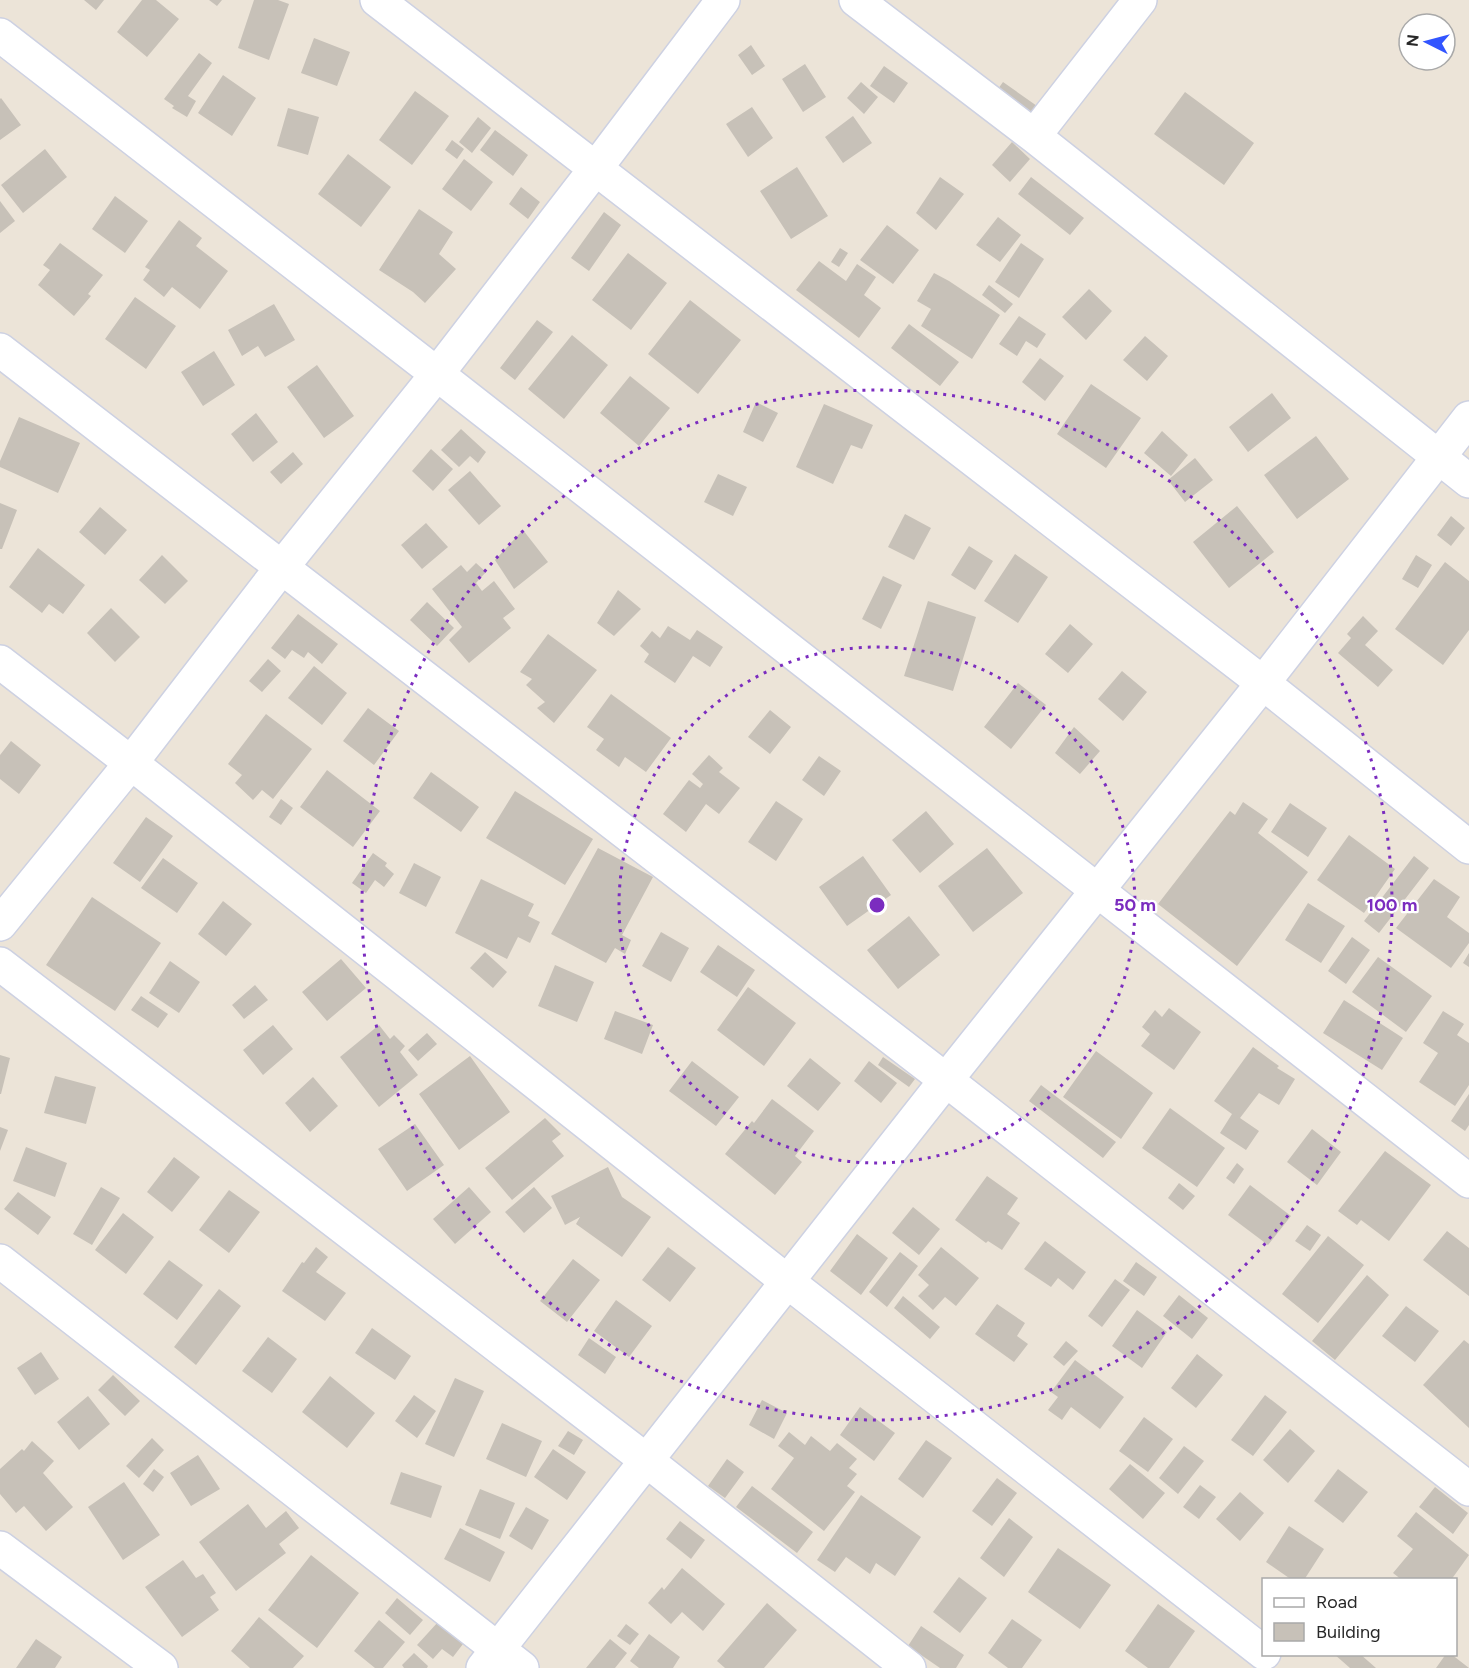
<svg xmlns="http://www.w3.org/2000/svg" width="1469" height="1668" viewBox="0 0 1469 1668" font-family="Figtree,sans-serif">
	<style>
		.building { fill: #c7c1b8 }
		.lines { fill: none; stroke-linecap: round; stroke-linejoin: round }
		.street-casing { stroke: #cdd1e2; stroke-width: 36 }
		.secondary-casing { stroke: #cdd1e2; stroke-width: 36 }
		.street { stroke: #fff; stroke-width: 33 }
		.secondary { stroke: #fff; stroke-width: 33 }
		.ring { fill: none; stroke: #7b2cbf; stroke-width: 3; stroke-dasharray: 3 6 }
		.centre { fill: #7b2cbf; stroke: #fff; stroke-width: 3 }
		.ring-label { font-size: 18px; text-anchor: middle; font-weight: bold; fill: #7b2cbf; stroke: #fff; stroke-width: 4.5; stroke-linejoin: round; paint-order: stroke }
	</style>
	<rect width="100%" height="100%" fill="#ece4d8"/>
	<!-- building -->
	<path class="building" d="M84,0H104L96,10Z
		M142,0H156L179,19L147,57L117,32Z
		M209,0H222L217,6Z
		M254,0H278L289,4L269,60L238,48Z
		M314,38L350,52L337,86L301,73Z
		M751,45L765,66L752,75L738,55Z
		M199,53L212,63L188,96L196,101L187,117L172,108L174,106L164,99Z
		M805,64L826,97L803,112L782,79Z
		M884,66L908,83L894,103L870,86Z
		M223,75L256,98L232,136L198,113Z
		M861,82L878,97L864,114L847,98Z
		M1003,82L1037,106L1026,121L993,96Z
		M415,91L449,116L412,165L379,140Z
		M1185,92L1254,143L1224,185L1154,134Z
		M1,98L21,125L0,140V99Z
		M752,107L773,138L748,157L726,124Z
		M288,108L319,117L308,155L277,146Z
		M853,116L872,143L843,163L825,137Z
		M478,117L491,128L472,153L459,142Z
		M495,130L528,155L513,176L480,150Z
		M452,140L464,149L457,159L445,150Z
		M1012,142L1030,159L1010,182L992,165Z
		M45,149L67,177L23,213L1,185Z
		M348,154L391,187L361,227L318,194Z
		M464,159L493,182L471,211L442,189Z
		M797,167L828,216L791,239L760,191Z
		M940,177L964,194L936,230L916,213Z
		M1031,177L1084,218L1070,235L1018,194Z
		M521,187L540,202L528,219L509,204Z
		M115,196L148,221L125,253L92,229Z
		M0,201L15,221L0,233Z
		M419,209L453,232L439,254L456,269L425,303L413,292L379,270Z
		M604,212L621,225L589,271L571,258Z
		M998,217L1021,235L1000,262L976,245Z
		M179,220L202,238L196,246L228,271L200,309L172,287L164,297L143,280L150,270L145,267Z
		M887,225L919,250L893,284L860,260Z
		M60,243L103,275L88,294L91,296L74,316L38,285L50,270L43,265Z
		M1021,243L1044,259L1019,298L995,282Z
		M840,248L848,253L839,267L831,262Z
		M628,253L667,283L631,330L592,300Z
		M819,261L846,281L857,264L876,277L864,295L881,308L859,338L796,290Z
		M934,273L949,281L1000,315L972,359L921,326L931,309L917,301Z
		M989,285L1013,304L1005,313L982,295Z
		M1089,289L1112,311L1086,340L1062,317Z
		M135,297L176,326L146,369L105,339Z
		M690,300L741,340L698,394L648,354Z
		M274,304L295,340L265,357L258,346L242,356L228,330Z
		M1019,316L1046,334L1037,348L1026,341L1017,356L999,344Z
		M537,320L553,332L515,380L500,368Z
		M909,324L959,362L940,386L891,348Z
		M572,335L608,365L564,419L528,389Z
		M1145,336L1168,356L1147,381L1123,360Z
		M214,351L235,385L203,406L181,372Z
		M1040,358L1064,376L1045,401L1022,382Z
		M317,365L354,416L324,438L287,387Z
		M630,376L670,408L639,446L600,413Z
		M1091,384L1141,418L1106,468L1057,434Z
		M1272,393L1291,418L1248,452L1229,427Z
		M756,402L778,413L763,442L743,432Z
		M824,404L873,425L862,449L851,445L833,484L796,467Z
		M256,413L278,442L253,462L231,434Z
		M19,417L80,443L58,493L0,467V461Z
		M461,429L486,452L478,463L470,456L459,467L441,450Z
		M1162,431L1188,455L1171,476L1144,453Z
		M1316,436L1349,479L1297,519L1264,475Z
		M431,449L453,469L433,491L412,471Z
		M293,452L303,464L281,484L270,472Z
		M1195,458L1213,480L1185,502L1168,480Z
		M470,471L501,506L479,525L448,490Z
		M718,474L747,487L733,516L704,502Z
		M0,503L17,510L2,549H0Z
		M1237,506L1274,552L1229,588L1193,542Z
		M100,507L127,530L105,555L79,532Z
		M905,514L931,528L914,560L888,547Z
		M1451,516L1465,528L1451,546L1437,535Z
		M426,523L448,547L422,569L401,545Z
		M523,530L548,562L514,589L495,560Z
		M969,546L993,561L975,590L951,575Z
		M38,548L85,585L63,614L49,604L42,613L9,587Z
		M1015,554L1048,577L1018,623L984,601Z
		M162,555L188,581L165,604L139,580Z
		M1416,555L1432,565L1418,588L1402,579Z
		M1445,562L1469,581V630L1443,665L1395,629Z
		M476,563L486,572L476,583L482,591L494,581L515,609L503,618L511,628L469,663L449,640L462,627L432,589L461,565L467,572Z
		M883,576L902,585L881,629L862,619Z
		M618,590L641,609L614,636L597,623Z
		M928,601L976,617L953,691L904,676Z
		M427,602L454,628L437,646L410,620Z
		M111,608L140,637L115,662L87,633Z
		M298,614L338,644L322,664L308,652L304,658L292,650L285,659L271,648Z
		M1363,616L1378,631L1365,645L1393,670L1378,687L1338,653L1351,638L1347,634Z
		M1070,624L1093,644L1068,673L1045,654Z
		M668,626L690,640L697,630L723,647L710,667L693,656L675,683L644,662L649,654L640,646L652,631L660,638Z
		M548,634L597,670L554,723L537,708L545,702L526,685L532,679L520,672Z
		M268,659L281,671L262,692L249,681Z
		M314,666L347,693L322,725L288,698Z
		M1122,671L1147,692L1123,721L1098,699Z
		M1018,683L1046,705L1011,749L984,727Z
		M611,694L671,738L646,772L625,757L619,767L596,750L604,739L587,727Z
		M368,708L399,731L374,765L343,741Z
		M770,710L791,727L770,754L748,737Z
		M266,714L312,749L273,799L262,790L253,800L235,783L242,775L228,764Z
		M1074,727L1100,751L1080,774L1055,753Z
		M11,741L41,765L19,794L0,779V755Z
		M709,755L723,768L719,772L740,788L719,814L706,804L686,832L663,814L689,780L700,788L703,784L692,774Z
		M819,756L841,771L824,796L802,780Z
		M327,770L380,811L353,847L300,807Z
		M431,772L479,807L461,832L413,798Z
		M515,791L593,839L565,885L486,838Z
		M281,799L293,808L281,825L269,817Z
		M776,801L803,819L776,861L748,842Z
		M1243,802L1268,819L1258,833L1308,872L1237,966L1158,904L1230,811L1235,815Z
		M1290,803L1327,828L1308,857L1271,832Z
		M926,811L954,844L920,873L892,840Z
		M146,817L173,836L140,882L113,863Z
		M1349,835L1395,869L1364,913L1317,880Z
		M598,848L653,877L622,935L631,940L625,954L615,948L606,963L551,934Z
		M987,848L1023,893L973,932L938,886Z
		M373,853L387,863L385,866L394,874L384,887L375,880L366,893L352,883Z
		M863,856L891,895L847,926L819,887Z
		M1414,856L1429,868L1379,933L1364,921Z
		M163,858L198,883L177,913L141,888Z
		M414,863L441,877L426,907L399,893Z
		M481,879L534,904L528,916L540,922L530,943L518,937L507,959L455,933Z
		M1434,879L1460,897L1447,917L1469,933V943L1451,968L1396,928Z
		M92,897L161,943L115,1011L46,965Z
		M223,901L252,924L226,956L198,934Z
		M1308,903L1345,926L1321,963L1285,940Z
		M909,916L940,955L898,989L867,950Z
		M661,932L689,948L671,982L642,966Z
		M1352,937L1370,950L1346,984L1328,971Z
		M718,945L755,970L737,997L700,972Z
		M485,952L507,972L493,988L470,968Z
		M1469,953V967L1463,963Z
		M1378,957L1432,996L1406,1032L1352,992Z
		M341,959L366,988L327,1021L302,992Z
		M170,961L200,982L179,1013L149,993Z
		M555,965L594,982L577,1022L538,1006Z
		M255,985L268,1000L244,1019L232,1005Z
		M748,987L796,1023L764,1066L717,1030Z
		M141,996L168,1014L158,1028L131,1010Z
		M1344,1000L1403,1038L1382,1070L1323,1033Z
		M1169,1008L1201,1032L1174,1070L1141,1046L1150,1034L1142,1027L1155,1010L1162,1017Z
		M615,1011L653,1025L642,1054L604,1039Z
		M1443,1011L1464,1024L1457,1035L1469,1043V1085L1455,1106L1419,1082L1438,1053L1423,1043Z
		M273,1025L293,1049L263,1075L243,1050Z
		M379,1025L390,1039L394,1035L405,1046L400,1052L418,1075L379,1107L340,1057Z
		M427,1033L437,1044L418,1061L408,1050Z
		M1253,1047L1279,1066L1277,1068L1295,1079L1279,1105L1259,1093L1240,1118L1259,1131L1246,1150L1220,1133L1232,1114L1214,1101Z
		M1096,1051L1153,1093L1121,1139L1063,1097Z
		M0,1055L10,1058L1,1094H0Z
		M470,1056L510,1112L459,1150L419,1094Z
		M883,1057L915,1079L909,1087L878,1065Z
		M810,1058L841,1083L818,1111L787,1086Z
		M692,1061L739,1097L716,1126L669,1091Z
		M869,1061L897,1083L881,1103L854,1081Z
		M55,1076L96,1087L86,1124L44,1113Z
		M313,1077L338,1106L310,1132L285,1103Z
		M1041,1085L1116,1142L1103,1158L1029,1101Z
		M1469,1094V1125L1465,1131L1451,1121Z
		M772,1099L814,1131L795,1156L802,1162L775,1195L725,1154L752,1121L754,1123Z
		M1170,1108L1225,1148L1197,1187L1142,1148Z
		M545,1118L561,1134L552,1141L564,1156L512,1200L485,1168Z
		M415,1124L444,1165L407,1191L378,1149Z
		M0,1127L8,1130L0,1151Z
		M1312,1129L1341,1152L1317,1185L1287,1162Z
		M26,1147L67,1163L55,1197L13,1181Z
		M1385,1151L1431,1185L1389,1241L1361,1220L1357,1225L1338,1211Z
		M174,1157L200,1177L172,1212L147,1192Z
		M1237,1163L1244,1169L1234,1184L1226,1178Z
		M608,1167L622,1197L651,1217L622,1257L576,1224L580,1217L565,1225L551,1196Z
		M987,1176L1018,1198L1007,1214L1020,1223L1002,1250L988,1241L986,1243L955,1220Z
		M1179,1183L1195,1196L1183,1210L1168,1198Z
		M1250,1185L1291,1216L1268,1245L1228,1215Z
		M101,1187L120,1198L92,1245L73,1234Z
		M469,1187L491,1212L455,1244L433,1219Z
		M534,1187L552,1208L524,1233L505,1212Z
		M229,1190L260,1212L229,1253L199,1230Z
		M18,1192L51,1217L38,1235L4,1209Z
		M913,1207L940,1229L919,1255L892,1233Z
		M123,1213L154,1237L126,1274L95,1250Z
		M1307,1225L1321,1235L1310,1251L1295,1241Z
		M1447,1231L1469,1248V1296L1423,1260Z
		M857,1234L888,1258L861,1295L830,1271Z
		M1328,1236L1364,1265L1318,1323L1282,1294Z
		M1045,1241L1086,1272L1073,1290L1058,1278L1051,1287L1024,1269Z
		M316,1247L328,1257L316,1272L346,1293L325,1321L282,1291L302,1262L304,1263Z
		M668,1247L696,1268L670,1302L642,1280Z
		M941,1247L979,1278L956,1306L945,1297L933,1310L918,1296L929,1285L918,1275Z
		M900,1252L918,1266L887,1307L869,1292Z
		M573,1259L600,1280L567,1322L540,1301Z
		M169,1260L203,1285L177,1320L143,1294Z
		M1136,1262L1157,1277L1144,1296L1123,1281Z
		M1367,1275L1389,1295L1335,1360L1312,1341Z
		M1115,1279L1130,1290L1102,1327L1088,1316Z
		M219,1289L241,1306L196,1365L174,1347Z
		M1179,1295L1208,1318L1192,1339L1163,1316Z
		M903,1296L940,1327L930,1339L894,1308Z
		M616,1300L652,1326L629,1357L594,1331Z
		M997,1304L1025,1323L1017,1336L1028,1344L1014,1362L975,1334Z
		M1406,1306L1439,1331L1415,1362L1382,1336Z
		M1137,1310L1167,1332L1142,1368L1112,1346Z
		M372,1328L411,1356L395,1380L355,1353Z
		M268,1337L297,1359L272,1393L242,1371Z
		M589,1338L616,1357L605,1374L578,1355Z
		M1464,1340L1469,1344V1428L1423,1385Z
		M1066,1341L1078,1351L1064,1366L1053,1357Z
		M41,1352L59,1379L35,1395L17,1368Z
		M1197,1354L1223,1375L1196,1408L1171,1388Z
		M1075,1360L1124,1397L1100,1429L1071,1407L1062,1420L1048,1410L1058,1397L1051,1392Z
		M113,1375L140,1401L125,1416L98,1390Z
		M330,1376L375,1413L347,1448L302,1412Z
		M455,1378L484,1391L454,1457L425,1444Z
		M414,1395L436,1411L417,1438L395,1421Z
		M1265,1395L1287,1412L1253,1456L1231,1440Z
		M88,1396L110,1424L79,1450L57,1422Z
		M762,1400L787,1413L774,1439L749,1425Z
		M860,1407L895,1433L874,1461L840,1435Z
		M1144,1417L1173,1439L1148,1472L1119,1451Z
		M502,1423L542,1441L526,1477L486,1459Z
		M1290,1429L1315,1451L1288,1483L1263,1460Z
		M568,1431L583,1440L574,1455L558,1446Z
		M789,1432L805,1445L811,1436L830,1451L837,1443L857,1459L849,1468L857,1474L847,1486L855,1492L824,1531L771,1489L794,1458L778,1446Z
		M152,1438L164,1450L139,1478L126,1466Z
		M926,1440L952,1458L923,1498L898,1479Z
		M32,1441L54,1461L43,1473L73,1507L46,1531L24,1506L16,1513L0,1494V1469L22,1449L24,1451Z
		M1184,1446L1204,1461L1178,1494L1159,1478Z
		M553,1449L586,1472L567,1500L534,1477Z
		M198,1455L220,1489L191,1506L170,1473Z
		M727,1459L744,1472L725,1498L708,1486Z
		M1130,1464L1165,1493L1143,1519L1109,1489Z
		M154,1469L164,1477L153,1492L143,1484Z
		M1338,1469L1368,1492L1343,1523L1314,1501Z
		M401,1472L442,1486L431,1518L390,1504Z
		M997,1478L1017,1493L992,1526L972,1511Z
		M124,1482L160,1535L123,1560L88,1507Z
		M1200,1485L1216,1497L1199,1519L1183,1507Z
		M752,1486L813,1532L797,1553L736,1507Z
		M1435,1487L1468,1513L1453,1534L1419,1507Z
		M480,1489L515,1503L500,1539L465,1525Z
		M1240,1492L1264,1513L1240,1541L1216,1519Z
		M861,1495L921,1537L895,1576L876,1563L870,1574L846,1557L835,1572L817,1560Z
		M248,1504L266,1528L286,1511L299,1528L279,1544L286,1553L236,1591L199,1542Z
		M526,1507L549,1520L532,1550L509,1536Z
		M1416,1512L1469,1555L1451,1580H1402L1393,1573L1413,1549L1397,1536Z
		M1009,1518L1033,1537L1004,1577L980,1558Z
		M680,1521L705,1540L691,1559L666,1539Z
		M1289,1526L1324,1549L1304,1580H1292L1266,1562Z
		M460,1528L505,1552L490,1582L444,1559Z
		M1058,1548L1111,1585L1080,1629L1028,1592Z
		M311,1555L359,1593L317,1648L268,1610Z
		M183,1560L196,1578L203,1574L216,1593L210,1597L219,1610L182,1637L145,1587Z
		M682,1568L725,1604L703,1631L682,1612L671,1624L648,1603L662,1587L664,1590Z
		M959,1577L987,1598L960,1633L933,1612Z
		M397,1598L423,1620L410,1635L385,1613Z
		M767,1603L797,1630L764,1668H725L717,1661Z
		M1158,1604L1195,1631L1169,1668H1148L1125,1651Z
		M259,1617L304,1656L293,1668H250L231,1651Z
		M1012,1619L1042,1640L1022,1668H1008L988,1653Z
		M379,1620L405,1642L383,1668H375L354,1651Z
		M438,1622L463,1644L453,1657L442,1649L433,1659L417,1645Z
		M626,1624L639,1634L630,1645L617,1636Z
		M921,1626L964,1655L956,1668H940L908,1646Z
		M649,1634L680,1657L673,1668H639L630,1661Z
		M36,1639L62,1657L55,1668H16Z
		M610,1639L627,1653L615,1668H586Z
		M414,1653L428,1666L427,1668H404L402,1665Z
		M1334,1654H1360L1376,1668H1350Z
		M1446,1654H1451L1469,1668H1436Z"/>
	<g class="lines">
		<!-- street casing -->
		<g class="street-casing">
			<path id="street" d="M377,0L1263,683L1469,847
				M856,0L1034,136L1469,481
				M0,35L437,374L1469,1181
				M1034,136L1140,0
				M0,350L946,1080L1469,1489
				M0,662L131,763L788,1282L1264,1653
				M0,924L131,763L282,567L437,374L596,168L723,0
				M0,964L646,1460L909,1668
				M0,1261L522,1668
				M0,1548L161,1668"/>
		</g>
		<!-- secondary casing -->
		<g class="secondary-casing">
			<path id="secondary" d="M483,1668L946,1080L1263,683L1469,418"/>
		</g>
		<!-- street -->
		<use href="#street" class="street"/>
		<!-- secondary -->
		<use href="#secondary" class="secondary"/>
	</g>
	<!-- distance rings -->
	<g class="ring">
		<circle cx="877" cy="905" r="258"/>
		<circle cx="877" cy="905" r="515"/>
	</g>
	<circle cx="877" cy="905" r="9" class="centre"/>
	<g class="ring-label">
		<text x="1135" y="911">50 m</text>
		<text x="1392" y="911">100 m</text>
	</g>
	<!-- legend -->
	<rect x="1262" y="1578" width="195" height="78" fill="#ffffff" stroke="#a9a9a9" stroke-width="1.5"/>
	<rect x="1274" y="1598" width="30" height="9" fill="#ffffff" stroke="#a9a9a9" stroke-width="1.5"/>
	<text x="1316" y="1608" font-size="18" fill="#282828">Road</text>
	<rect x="1274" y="1623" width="30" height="18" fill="#c7c1b8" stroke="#a9a9a9" stroke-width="1.5"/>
	<text x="1316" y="1638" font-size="18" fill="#282828">Building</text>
	<!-- north arrow -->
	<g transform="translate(1427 42) rotate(276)"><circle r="28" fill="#ffffff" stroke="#a9a9a9" stroke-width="1.5"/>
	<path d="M0-4.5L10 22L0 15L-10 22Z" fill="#3255ff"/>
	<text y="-9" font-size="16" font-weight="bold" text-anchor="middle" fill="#282828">N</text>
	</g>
</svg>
